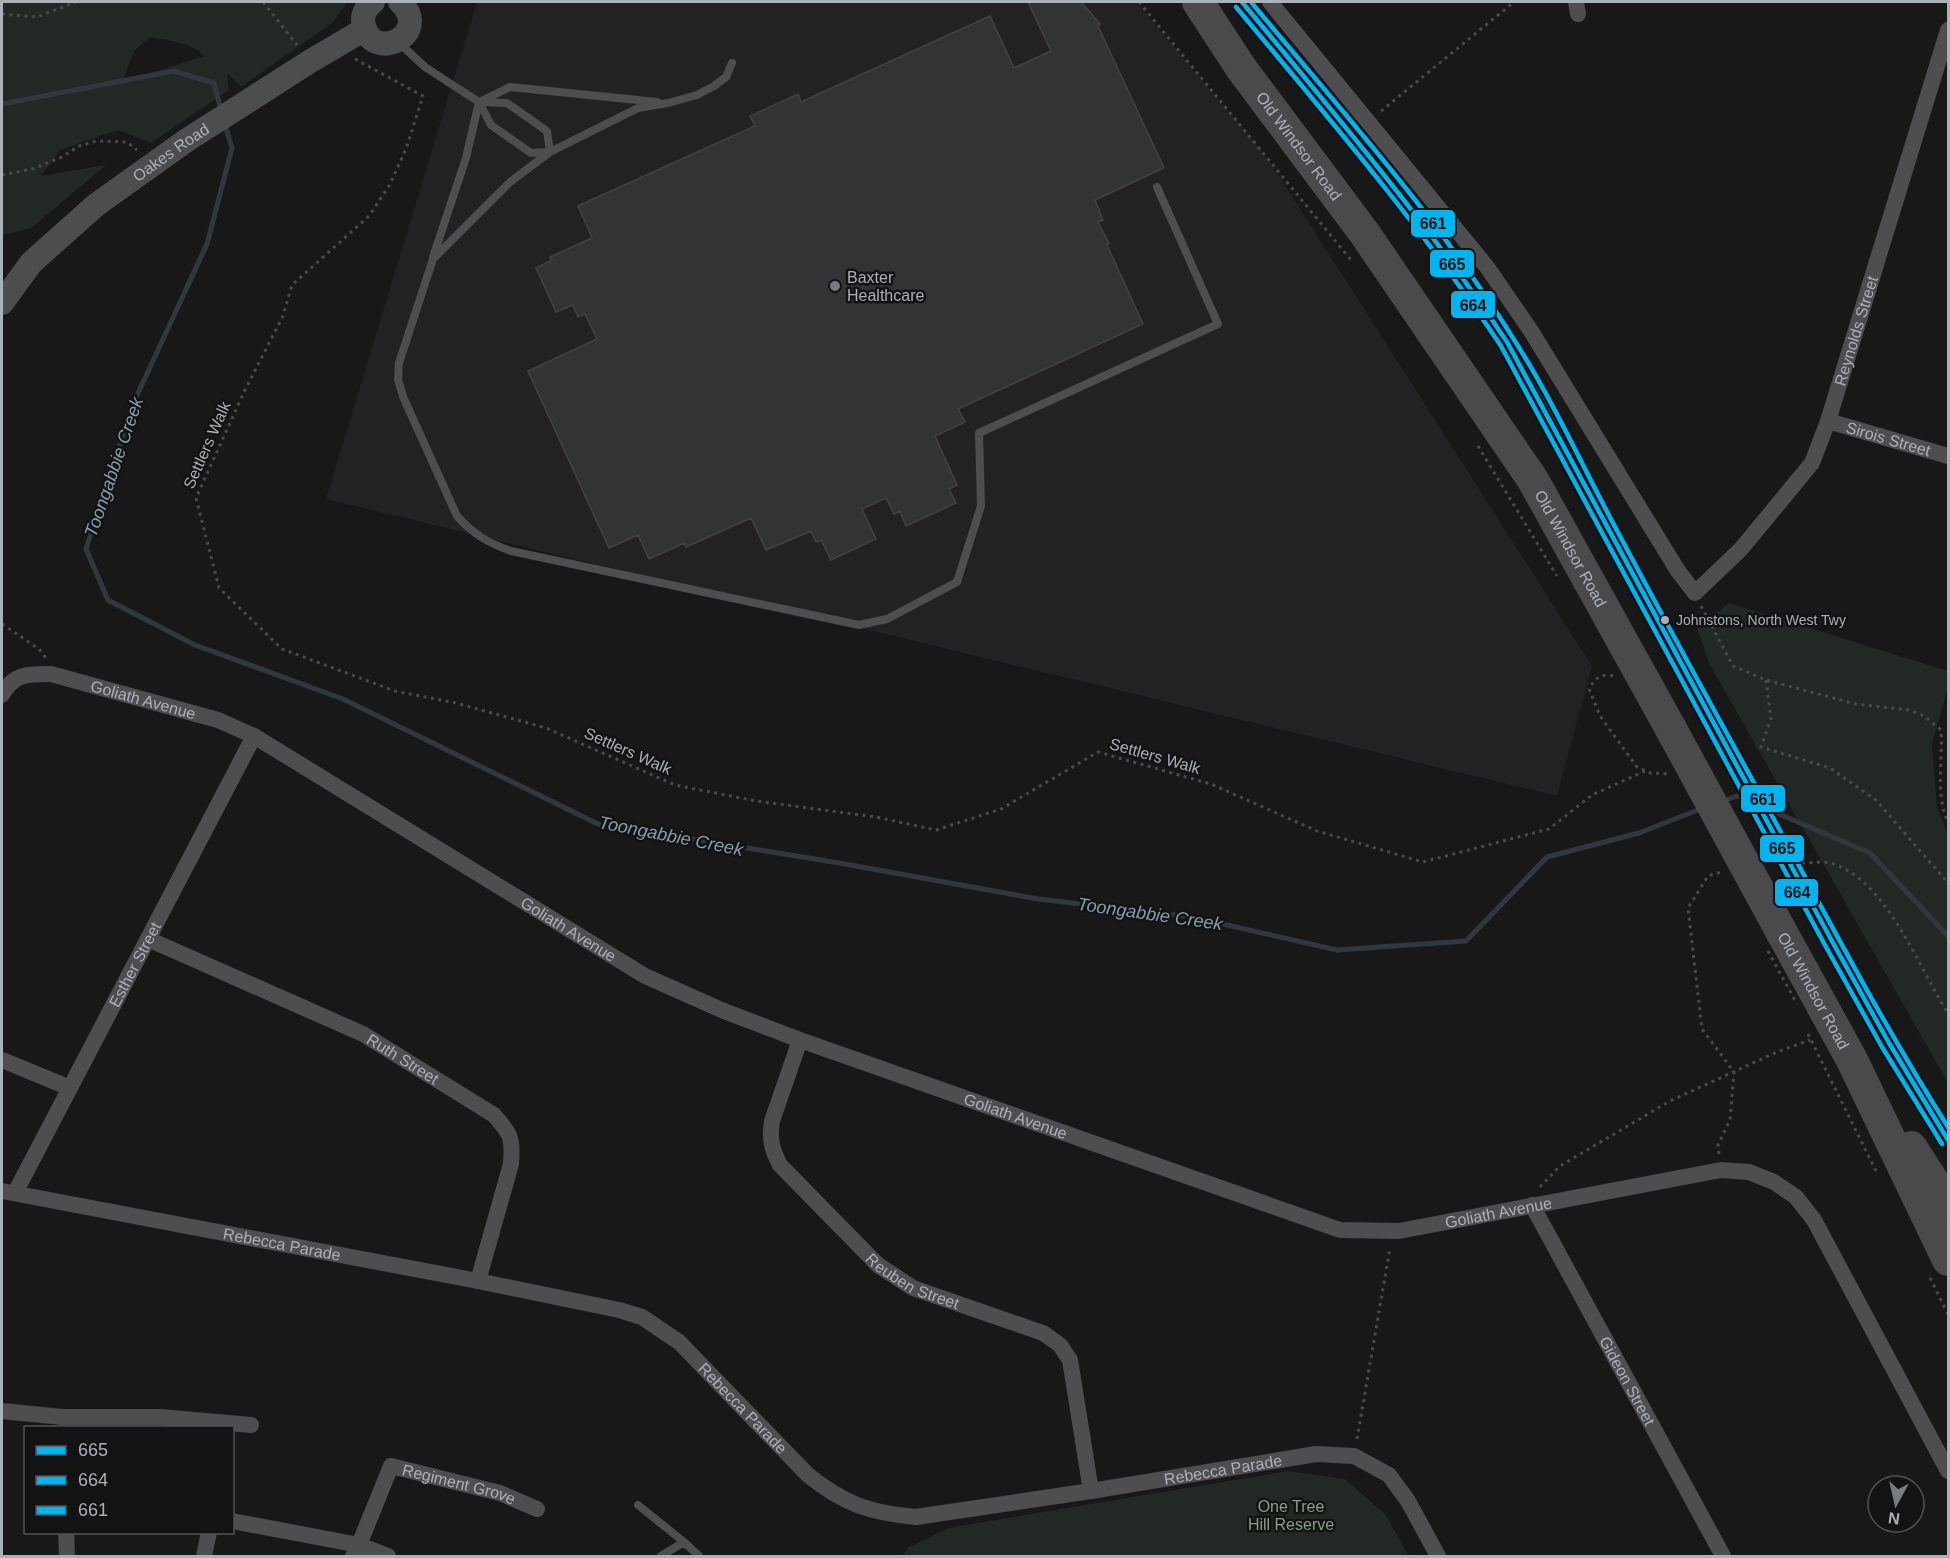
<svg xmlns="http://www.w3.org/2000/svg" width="1950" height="1558" viewBox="0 0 1950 1558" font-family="Helvetica,sans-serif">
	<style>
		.built { fill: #222224 }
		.green { fill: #222823; fill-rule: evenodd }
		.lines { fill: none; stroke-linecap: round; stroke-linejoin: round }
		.stream { stroke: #31383d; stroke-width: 5 }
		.building { fill: #323334; stroke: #424245; stroke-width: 1.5 }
		.path { stroke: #494a4c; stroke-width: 3; stroke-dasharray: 3 4.5; stroke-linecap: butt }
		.lane { stroke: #4e4e51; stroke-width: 8 }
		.street { stroke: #4e4e51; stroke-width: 16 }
		.secondary { stroke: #4c4d4e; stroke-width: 24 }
		.highway { stroke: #4a4a4d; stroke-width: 32 }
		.path-bridge { stroke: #494a4c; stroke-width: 3; stroke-dasharray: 3 4.5; stroke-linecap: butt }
		.lane-bridge { stroke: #4e4e51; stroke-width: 8 }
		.highway-bridge { stroke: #4a4a4d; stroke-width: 32 }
		.bus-1-casing { stroke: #131314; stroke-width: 9 }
		.bus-2-casing { stroke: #131314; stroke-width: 9 }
		.bus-3-casing { stroke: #131314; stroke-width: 9 }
		.bus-1 { stroke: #00b5ef; stroke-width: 4.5 }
		.bus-2 { stroke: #00b5ef; stroke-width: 4.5 }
		.bus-3 { stroke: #00b5ef; stroke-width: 4.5 }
		.poi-dot { fill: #787b80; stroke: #131314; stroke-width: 2 }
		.bus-dot { fill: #acb0b7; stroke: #131314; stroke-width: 2 }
		.labels { text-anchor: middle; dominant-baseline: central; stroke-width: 5; stroke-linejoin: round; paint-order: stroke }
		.bus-label { font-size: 14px; fill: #acb0b7; stroke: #131314; text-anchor: start }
		.street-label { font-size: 16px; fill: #acb0b7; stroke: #131314 }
		.poi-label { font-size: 16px; fill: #acb0b7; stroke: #131314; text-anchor: start }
		.park-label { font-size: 16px; fill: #85a086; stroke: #131314 }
		.water-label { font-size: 18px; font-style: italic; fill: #879dae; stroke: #131314 }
		.line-badge { stroke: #131314; stroke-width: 2 }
		.pale-badge-label { font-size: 16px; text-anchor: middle; font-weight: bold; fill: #111 }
	</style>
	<rect width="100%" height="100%" fill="#181819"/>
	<!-- built -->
	<path class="built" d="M477,2H1136L1260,149L1283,182L1592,666L1557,796L326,499Z"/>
	<!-- green -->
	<path class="green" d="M2,2H348L332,23L241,87L227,73L229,90L151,143L118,130L60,150L41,176L106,165L31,228L2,235ZM150,37C168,41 192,42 204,56L122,83L134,51Z
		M1729,603L1948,671V687L1932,744L1937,807L1948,835V1083L1710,665L1697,629Z
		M1288,1471L1345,1479L1385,1514L1409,1556H903L908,1548L948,1528Z"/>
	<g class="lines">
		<!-- stream -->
		<path class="stream" d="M2,104L174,71L214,83L221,110
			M224,122L232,148L207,244L134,402L86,549L108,600L195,645L343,699L602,826L699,840L845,864L1038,899L1192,917L1337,950L1466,941L1547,857L1639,833L1703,808
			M1723,801L1737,796L1870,853L1948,936"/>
	</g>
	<!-- building -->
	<path class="building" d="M1028,2H1081L1100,24L1098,26L1164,168L1095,200L1103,220L1098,222L1109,243L1107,245L1143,324L958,409L965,422L935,436L957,485L949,489L956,503L906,526L900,511L894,514L886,498L862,509L876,539L831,560L821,540L816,542L811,531L766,550L751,518L686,547L684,543L649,559L638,535L609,548L528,371L597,339L585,314L578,317L573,305L556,312L536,268L552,260L550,257L592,238L578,206L755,126L750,116L798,94L801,102L990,16L1014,68L1051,51Z"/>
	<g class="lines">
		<!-- path -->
		<path class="path" d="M263,2L297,45
			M1139,2L1351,260
			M2,14L37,17L76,2
			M355,59L423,96L406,149L389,186L369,216L292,285L283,316L244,392L196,498L219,588L282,649L395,691L456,703L546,728L675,785L756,801L876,817L936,830L1001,809L1098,752L1211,784L1317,831L1423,862L1549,829L1592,795L1645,771
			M1381,111L1514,2
			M2,175L32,169L62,157L79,146L96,141L127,142L137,150
			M1478,446L1557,576
			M1701,606L1733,666L1766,680L1856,704L1909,710L1924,716L1941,730C1943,761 1935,794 1948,822
			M2,624L39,649L46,658
			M1613,676C1601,673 1595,678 1589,689L1600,716L1637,767L1651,773L1667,774
			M1766,680L1771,719L1761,747L1830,768L1876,800L1948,883
			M1802,863C1810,863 1821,861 1830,863C1886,878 1918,967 1948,1013
			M1808,1034L1876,1171
			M1719,1154L1718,1145L1730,1120L1734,1072L1702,1029L1688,908L1708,876L1721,872
			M1540,1187L1560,1166L1670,1101L1777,1052L1810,1040
			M1930,1278L1948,1314
			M1357,1439L1390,1248"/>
		<!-- lane -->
		<path class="lane" d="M1242,2L1410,205L1464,277L1508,344L1550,415L1600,517L1673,649L1711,723
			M398,42L425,67L479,102L491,125L531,153L549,152
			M732,63L726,77L714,86L697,95L668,103L638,108L550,152L510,182L433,259L399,363L398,380L404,399L457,516C473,534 488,543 511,551L859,625L887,619L957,582L981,506L979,433L1218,324L1157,187
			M479,102L510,87L657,102
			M481,102L507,103L547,131L550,152
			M433,257L466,158L479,102
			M1825,928L1893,1051L1948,1140
			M638,1505L684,1542
			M661,1556L684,1542L699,1556"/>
		<!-- street -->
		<g class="street">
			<path id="s1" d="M1270,2L1487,267L1531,331L1678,571L1695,593L1741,549L1812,463L1828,421L1948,30"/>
			<path d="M1576,2L1578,14"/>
			<path id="s2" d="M1828,421L1948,456"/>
			<path id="s3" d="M2,695C13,673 29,674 51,674L218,720L254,736L645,976L724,1011L800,1040L1340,1230L1399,1231L1721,1170L1749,1172L1774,1182L1796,1197L1814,1220L1948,1471"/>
			<path id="s4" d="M148,939L363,1034L494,1115C511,1134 513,1138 511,1164L478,1281"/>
			<path id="s5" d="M800,1040L772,1121C769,1139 772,1150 780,1165L878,1265L913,1288L1043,1333L1060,1345L1070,1360L1091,1491"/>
			<path d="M2,1060L70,1088"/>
			<path id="s6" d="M2,1191L478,1281L619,1310L642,1317L679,1342L808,1475C844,1504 870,1513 916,1517L1091,1491L1316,1454L1354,1456L1389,1475L1408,1501L1438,1556"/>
			<path id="s7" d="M15,1193L254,736"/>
			<path id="s8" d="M1532,1205L1723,1556"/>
			<path d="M2,1411L62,1417H160L251,1425"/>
			<path d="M232,1521L359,1545L388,1556"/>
			<path d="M66,1532L67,1556"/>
			<path d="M204,1556L209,1532"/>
			<path id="s9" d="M353,1556L359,1545L391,1466L500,1493L537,1509"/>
		</g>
		<!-- secondary -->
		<g class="secondary">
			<path d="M373,2C365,8 361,16 364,26C374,64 433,33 400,2"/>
			<path id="s10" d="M2,303L31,263L96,205L187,140L309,62L365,29"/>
		</g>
		<!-- highway -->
		<g class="highway">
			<path id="s11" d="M1198,2L1241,68L1365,234L1533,480L1671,729"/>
			<path id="s12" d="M1781,931L1852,1060L1948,1260"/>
			<path d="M1911,1147L1948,1204"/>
		</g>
		<!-- path-bridge -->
		<path class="path-bridge" d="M1768,951L1797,1004"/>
		<!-- lane-bridge -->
		<path class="lane-bridge" d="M1711,723L1825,928"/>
		<!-- highway-bridge -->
		<path class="highway-bridge" d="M1671,729L1781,931"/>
		<!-- bus-1 casing -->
		<g class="bus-1-casing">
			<path id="bus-1" d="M1242,2C1334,113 1427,222 1507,342L1833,943L1889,1043L1948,1140"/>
		</g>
		<!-- bus-2 casing -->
		<g class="bus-2-casing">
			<path id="bus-2" d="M1236,7C1328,117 1421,226 1501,346L1826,947L1882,1047L1942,1144"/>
		</g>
		<!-- bus-3 casing -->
		<g class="bus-3-casing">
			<path id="bus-3" d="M1251,2C1342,111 1438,218 1513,338C1554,402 1585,472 1621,538C1672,634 1725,730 1777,825C1832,927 1886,1029 1948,1127"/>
		</g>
		<!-- bus-1 -->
		<use href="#bus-1" class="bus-1"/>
		<!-- bus-2 -->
		<use href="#bus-2" class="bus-2"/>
		<!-- bus-3 -->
		<use href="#bus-3" class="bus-3"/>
	</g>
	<!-- markers -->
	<circle class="poi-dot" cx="835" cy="286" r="6"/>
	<circle class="bus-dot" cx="1665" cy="620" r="5"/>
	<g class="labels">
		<!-- bus labels -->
		<g class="bus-label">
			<text x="1676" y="620">Johnstons, North West Twy</text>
		</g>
		<!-- street labels -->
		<g class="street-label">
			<text stroke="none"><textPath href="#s11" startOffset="176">Old Windsor Road</textPath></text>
			<text stroke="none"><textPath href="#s10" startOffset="228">Oakes Road</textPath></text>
			<text stroke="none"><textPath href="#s1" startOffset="1044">Reynolds Street</textPath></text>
			<text stroke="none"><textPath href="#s2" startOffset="63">Sirois Street</textPath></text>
			<text transform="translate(207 445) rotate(-66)">Settlers Walk</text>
			<text stroke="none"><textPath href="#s11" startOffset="662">Old Windsor Road</textPath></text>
			<text stroke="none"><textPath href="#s3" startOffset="153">Goliath Avenue</textPath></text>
			<text transform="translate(628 751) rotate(24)">Settlers Walk</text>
			<text transform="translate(1155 756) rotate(16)">Settlers Walk</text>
			<text stroke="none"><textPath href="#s3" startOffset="639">Goliath Avenue</textPath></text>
			<text stroke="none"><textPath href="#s7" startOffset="258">Esther Street</textPath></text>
			<text stroke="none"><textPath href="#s12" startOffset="68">Old Windsor Road</textPath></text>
			<text stroke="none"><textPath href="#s4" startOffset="282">Ruth Street</textPath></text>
			<text stroke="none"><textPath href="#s3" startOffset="1125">Goliath Avenue</textPath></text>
			<text stroke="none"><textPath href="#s3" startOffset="1629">Goliath Avenue</textPath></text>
			<text stroke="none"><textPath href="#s6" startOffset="285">Rebecca Parade</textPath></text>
			<text stroke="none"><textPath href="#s5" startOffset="310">Reuben Street</textPath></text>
			<text stroke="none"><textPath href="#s8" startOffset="200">Gideon Street</textPath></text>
			<text stroke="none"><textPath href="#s6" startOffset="789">Rebecca Parade</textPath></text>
			<text stroke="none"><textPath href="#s6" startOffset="1311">Rebecca Parade</textPath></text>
			<text stroke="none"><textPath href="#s9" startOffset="168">Regiment Grove</textPath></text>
		</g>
		<!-- poi labels -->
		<g class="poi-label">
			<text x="847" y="277">Baxter<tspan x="847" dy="18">Healthcare</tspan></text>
		</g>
		<!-- park labels -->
		<g class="park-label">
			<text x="1291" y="1506">One Tree<tspan x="1291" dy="18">Hill Reserve</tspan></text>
		</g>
		<!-- water labels -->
		<g class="water-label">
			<text transform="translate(114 467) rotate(-71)">Toongabbie Creek</text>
			<text transform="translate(671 836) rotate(11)">Toongabbie Creek</text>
			<text transform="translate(1150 914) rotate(8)">Toongabbie Creek</text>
		</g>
	</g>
	<g class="line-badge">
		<rect x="1410" y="209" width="46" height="29" rx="6" fill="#00b5ef"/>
		<rect x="1429" y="249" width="46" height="29" rx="6" fill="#00b5ef"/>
		<rect x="1450" y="290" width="46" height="29" rx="6" fill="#00b5ef"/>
		<rect x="1740" y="784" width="46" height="29" rx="6" fill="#00b5ef"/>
		<rect x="1759" y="834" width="46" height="29" rx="6" fill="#00b5ef"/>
		<rect x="1774" y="878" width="45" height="29" rx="6" fill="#00b5ef"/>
	</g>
	<g class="pale-badge-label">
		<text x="1433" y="229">661</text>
		<text x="1452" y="270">665</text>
		<text x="1473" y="311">664</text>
		<text x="1763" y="805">661</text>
		<text x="1782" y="854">665</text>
		<text x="1797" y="898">664</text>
	</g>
	<!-- border -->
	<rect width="1950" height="1558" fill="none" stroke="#acb0b7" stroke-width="6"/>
	<!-- legend -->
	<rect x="24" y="1426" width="210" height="108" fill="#131314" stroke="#505255" stroke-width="1.5"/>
	<rect x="36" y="1446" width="30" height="9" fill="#00b5ef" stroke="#505255" stroke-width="1.5"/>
	<text x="78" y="1456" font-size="18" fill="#acb0b7">665</text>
	<rect x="36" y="1476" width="30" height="9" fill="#00b5ef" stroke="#505255" stroke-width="1.5"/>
	<text x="78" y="1486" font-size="18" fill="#acb0b7">664</text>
	<rect x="36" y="1506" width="30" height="9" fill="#00b5ef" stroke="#505255" stroke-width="1.5"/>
	<text x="78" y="1516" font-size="18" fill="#acb0b7">661</text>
	<!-- north arrow -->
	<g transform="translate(1896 1504) rotate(188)"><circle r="28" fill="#131314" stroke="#505255" stroke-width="1.5"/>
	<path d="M0-4.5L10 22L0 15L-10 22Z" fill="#787b80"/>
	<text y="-9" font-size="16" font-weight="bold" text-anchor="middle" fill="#acb0b7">N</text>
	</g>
</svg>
